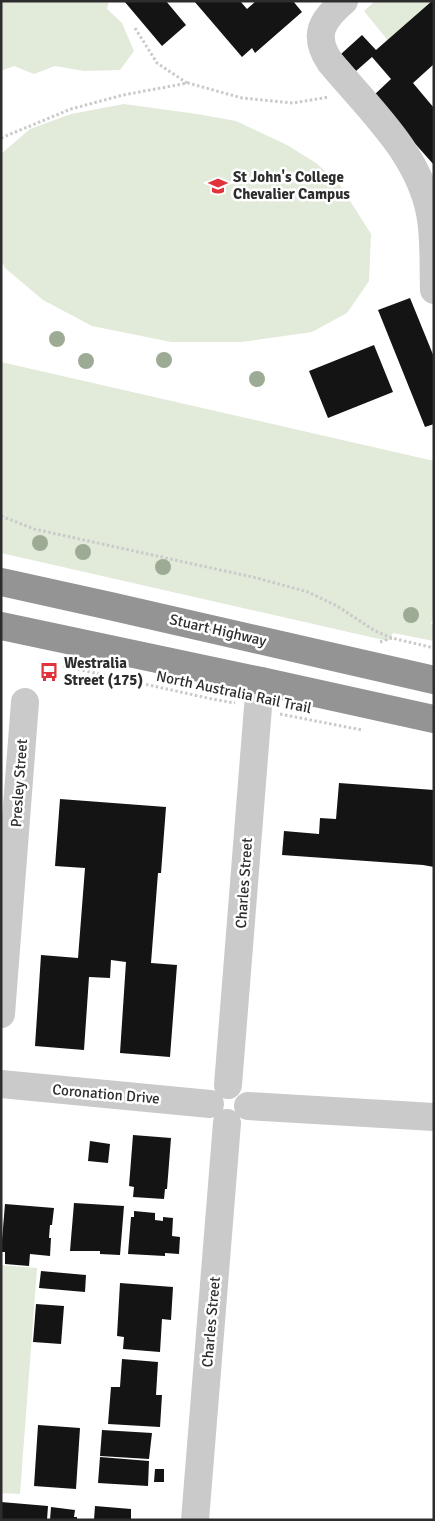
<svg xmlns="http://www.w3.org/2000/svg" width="435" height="1521" viewBox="0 0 435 1521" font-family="Signika,sans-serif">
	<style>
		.green { fill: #e2eada }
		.building { fill: #141414 }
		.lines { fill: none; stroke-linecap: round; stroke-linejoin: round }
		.path { stroke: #cacaca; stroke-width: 3; stroke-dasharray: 2.5 2.5; stroke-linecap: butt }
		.minor { stroke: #cacaca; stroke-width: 28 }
		.highway { stroke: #949494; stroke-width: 28 }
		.tree { fill: #9eab94 }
		.labels { text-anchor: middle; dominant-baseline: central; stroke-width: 5; stroke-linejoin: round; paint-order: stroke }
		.poi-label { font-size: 15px; font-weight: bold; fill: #2d2d2d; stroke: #fff; text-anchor: start }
		.street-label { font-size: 15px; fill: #2d2d2d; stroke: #fff }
	</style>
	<rect width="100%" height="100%" fill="#fff"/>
	<!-- green -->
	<path class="green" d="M1,1H109L107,9L122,23L134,51L120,70L84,71L55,66L34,74L14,66L1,71Z
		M375,1H434L390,43L364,11Z
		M124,104L197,114L236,121L287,145L316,163L340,185L371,234L369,281L347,313L312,332L241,342H171L92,326L43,300L5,268L1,260V154L30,129L71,114Z
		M1,362L434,461V613L431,624H434V641L393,633L388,641L1,553Z
		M1,1265L37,1268L20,1494L1,1493Z"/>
	<!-- building -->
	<path class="building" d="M124,1H166L186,25L162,46Z
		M194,1H240L247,9L256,1H293L302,12L255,53L252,48L242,57Z
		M432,1H434V64L413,83L434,108V165L373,96L391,79L372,57L356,71L341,54L362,35L376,50Z
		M410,298L434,357V424L425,427L378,310Z
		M374,345L393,392L328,418L309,371Z
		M339,783L434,790V867L423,865L282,855L284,831L319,834L320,818L336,819Z
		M60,799L166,807L161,873H158L151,963L177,965L170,1057L120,1053L126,962L111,960L110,978L89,977L84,1050L35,1046L41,955L78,958L85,868L55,866Z
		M133,1135L171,1138L167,1189H165L164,1199L133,1197L134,1187L129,1186Z
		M90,1141L110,1144L108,1163L88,1161Z
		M74,1203L124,1206L120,1255L100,1254V1251H70Z
		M5,1204L54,1208L52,1225H50L49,1238H51L50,1256L30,1254L29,1266L5,1264V1252H1Z
		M134,1211L155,1213V1220L163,1221V1217L173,1218L172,1236L180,1237L179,1254L165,1253V1256L128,1254L131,1217H134Z
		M41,1271L86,1275L85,1292L39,1288Z
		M120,1283L173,1287L171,1320L162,1319L160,1352L123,1349L124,1337L117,1336Z
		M36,1304L64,1306L61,1344L33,1342Z
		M122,1359L158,1362L156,1395H162L160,1427L108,1424L111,1387H120Z
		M38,1425L80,1428L76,1489L34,1486Z
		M102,1430L152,1433L149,1459L100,1456Z
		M100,1457L149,1461L148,1486L98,1483Z
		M155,1469H164V1482H154Z
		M1,1502L48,1506L47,1520H1Z
		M95,1506L131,1509V1520H94Z
		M51,1507L75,1510L74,1517H77V1520H50Z"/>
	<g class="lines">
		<!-- path -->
		<path class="path" d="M135,28L157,63L187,83
			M1,138L71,109L123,95L188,83L242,98L293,103L329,97
			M1,516L34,529L257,578L308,592L337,606L375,631L392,638L434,648
			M380,642L392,638
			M63,666L212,699L235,703
			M280,714L362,730"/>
		<!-- minor -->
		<path class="minor" d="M344,1C322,20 312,35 330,62C368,108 418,152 430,213C435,238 433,265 434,290
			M1,1014L25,702
			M1,1084L210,1104
			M228,1085L258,707L261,681
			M248,1106L434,1117
			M195,1520L227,1123"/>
		<!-- highway -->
		<path class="highway" d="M1,582L110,606L434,680
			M1,626L261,681L434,719"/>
	</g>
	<!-- trees -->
	<g class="tree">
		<circle cx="57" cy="339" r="8"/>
		<circle cx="164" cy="360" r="8"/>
		<circle cx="86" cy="361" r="8"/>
		<circle cx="257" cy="379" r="8"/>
		<circle cx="40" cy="543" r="8"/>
		<circle cx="83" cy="552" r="8"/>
		<circle cx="163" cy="567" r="8"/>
		<circle cx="411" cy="615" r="8"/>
	</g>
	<!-- icons -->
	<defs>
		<g id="university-bare" transform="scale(1.5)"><path d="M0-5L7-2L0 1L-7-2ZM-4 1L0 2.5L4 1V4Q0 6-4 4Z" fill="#e0333b" stroke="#fff" stroke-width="2.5" paint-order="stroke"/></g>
		<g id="bus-bare" transform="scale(1.5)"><path d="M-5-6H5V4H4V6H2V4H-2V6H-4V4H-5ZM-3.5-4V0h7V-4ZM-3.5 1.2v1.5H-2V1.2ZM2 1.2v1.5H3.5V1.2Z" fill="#e0333b" stroke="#fff" stroke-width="2.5" paint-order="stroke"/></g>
	</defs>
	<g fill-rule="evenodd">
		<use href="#university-bare" x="218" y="186"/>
		<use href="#bus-bare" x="49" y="672"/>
	</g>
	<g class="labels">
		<!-- poi labels -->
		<g class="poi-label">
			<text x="233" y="177">St John's College<tspan x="233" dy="17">Chevalier Campus</tspan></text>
			<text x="64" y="663">Westralia<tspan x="64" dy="17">Street (175)</tspan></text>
		</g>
		<!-- street labels -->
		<g class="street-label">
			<text transform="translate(218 630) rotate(13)">Stuart Highway</text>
			<text transform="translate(234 692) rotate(12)">North Australia Rail Trail</text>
			<text transform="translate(19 783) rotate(-86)">Presley Street</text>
			<text transform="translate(244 883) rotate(-86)">Charles Street</text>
			<text transform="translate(106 1094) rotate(5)">Coronation Drive</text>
			<text transform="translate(211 1322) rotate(-85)">Charles Street</text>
		</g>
	</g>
	<!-- border -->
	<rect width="435" height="1521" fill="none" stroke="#2d2d2d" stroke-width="5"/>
</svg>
